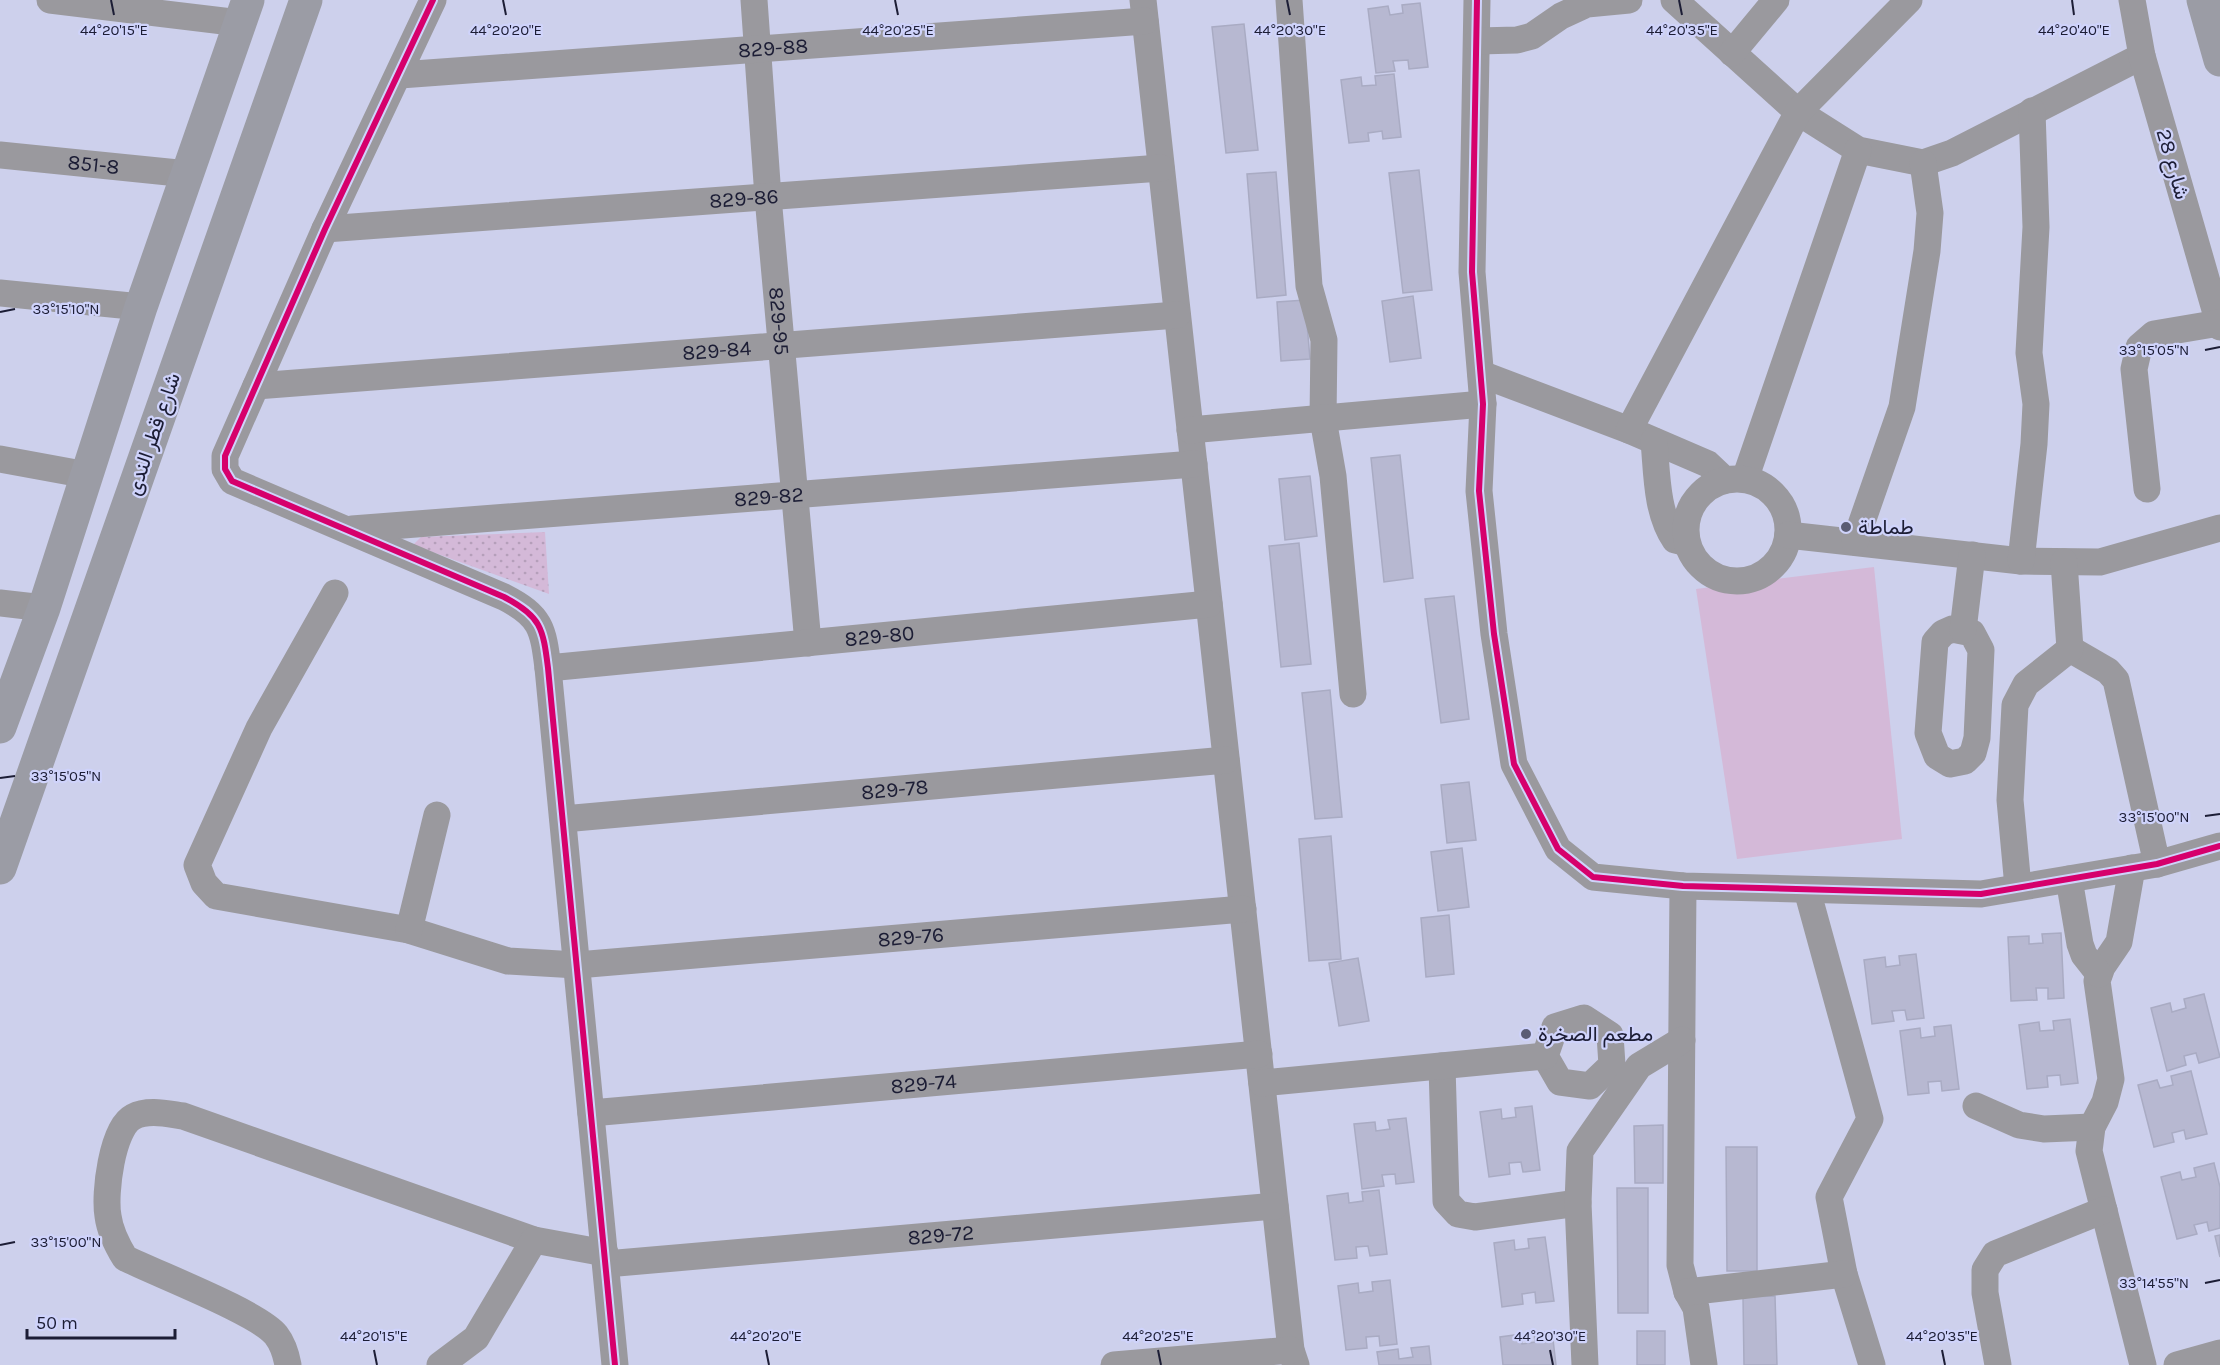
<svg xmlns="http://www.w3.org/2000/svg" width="2220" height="1365" viewBox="0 0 2220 1365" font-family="Karla,Vazirmatn,sans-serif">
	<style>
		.grass { fill: url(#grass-dots) }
		.pitch { fill: #d4b9d8 }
		.building { fill: #b7b8d1; stroke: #a9abc3; stroke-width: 1.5 }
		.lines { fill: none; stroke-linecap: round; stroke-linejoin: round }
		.minor { stroke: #9a999e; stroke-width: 27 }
		.major { stroke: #9b9ca5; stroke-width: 33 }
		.cycleway-casing { stroke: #cfd3fb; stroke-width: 10 }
		.cycleway { stroke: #d6006c; stroke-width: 6 }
		.ticks { fill: none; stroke: #1c1d35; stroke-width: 2 }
		.poi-dot { fill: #5a5c75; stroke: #cfd3fb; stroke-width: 2 }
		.labels { text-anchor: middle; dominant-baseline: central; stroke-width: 4.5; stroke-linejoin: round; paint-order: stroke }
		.street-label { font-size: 21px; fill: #1c1d35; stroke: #cfd3fb }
		.poi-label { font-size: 21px; fill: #1c1d35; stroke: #cfd3fb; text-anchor: start }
		.ticks-label { font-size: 15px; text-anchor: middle; fill: #1c1d35; stroke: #cfd3fb; stroke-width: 4.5; stroke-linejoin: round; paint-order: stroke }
	</style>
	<defs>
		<pattern id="grass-dots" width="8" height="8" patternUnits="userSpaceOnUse" patternTransform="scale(1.5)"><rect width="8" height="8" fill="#d4b9d8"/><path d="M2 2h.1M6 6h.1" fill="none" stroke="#b59fba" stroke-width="1.8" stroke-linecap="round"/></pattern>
	</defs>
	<rect width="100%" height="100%" fill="#cdd0ec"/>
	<!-- grass -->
	<path class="grass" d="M545,532L549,594L413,545L421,537Z"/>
	<!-- pitch -->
	<path class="pitch" d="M1874,567L1902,839L1737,859L1696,589Z"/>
	<!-- building -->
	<path class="building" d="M1420,3L1428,67L1409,69L1408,60L1393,61L1395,71L1376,73L1368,9L1388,6L1390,15L1403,13L1402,5Z
		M1244,24L1258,150L1226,153L1212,27Z
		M1394,74L1401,137L1383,139L1382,131L1368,133L1369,141L1349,143L1341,80L1361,77L1362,86L1376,85L1375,76Z
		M1419,170L1432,290L1403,293L1389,173Z
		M1276,172L1286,295L1257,298L1247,174Z
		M1413,296L1421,358L1390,362L1382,301Z
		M1305,300L1310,359L1281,361L1277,302Z
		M1400,455L1413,578L1384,582L1371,458Z
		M1310,476L1317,536L1285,540L1279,479Z
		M1299,543L1311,664L1281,667L1269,546Z
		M1454,596L1469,719L1441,723L1425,599Z
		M1330,690L1342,817L1315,819L1302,693Z
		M1469,782L1476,840L1447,843L1441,785Z
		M1331,836L1341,959L1309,961L1299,839Z
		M1462,848L1469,907L1438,911L1431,852Z
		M1449,915L1454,974L1426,977L1421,918Z
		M2061,933L2064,998L2048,999V988H2036L2037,1000L2011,1001L2008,937L2029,936V944L2043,943L2042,934Z
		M1916,954L1924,1018L1907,1020L1905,1010L1892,1011L1894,1021L1872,1024L1864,960L1885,957L1886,967L1900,965L1899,956Z
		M1358,958L1369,1021L1339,1026L1329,963Z
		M2204,994L2220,1057L2199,1063L2196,1053L2184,1056L2186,1065L2167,1071L2151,1008L2170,1003L2172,1012L2186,1008L2184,999Z
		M2070,1019L2078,1083L2061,1085L2060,1075L2047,1076L2048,1087L2027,1089L2019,1025L2039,1022L2040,1031L2054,1030L2053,1021Z
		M1951,1025L1959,1089L1942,1091L1941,1081L1928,1082L1929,1093L1908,1095L1900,1031L1920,1028L1921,1038L1935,1036L1934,1027Z
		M2191,1071L2207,1134L2186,1139L2184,1130L2172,1133L2174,1142L2154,1147L2138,1085L2157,1080L2160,1088L2173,1085L2171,1076Z
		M1532,1106L1540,1170L1523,1172L1521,1162L1509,1163L1510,1174L1489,1177L1480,1112L1501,1109L1502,1119L1516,1117L1515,1108Z
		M1406,1118L1414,1182L1396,1184L1395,1174L1382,1175L1384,1186L1362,1189L1354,1124L1375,1122L1376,1131L1390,1129L1388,1120Z
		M1663,1125V1183H1635L1634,1126Z
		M1726,1147H1757V1271H1727Z
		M2214,1163L2220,1187V1228L2209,1231L2207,1222L2194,1225L2197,1234L2177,1239L2161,1177L2180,1172L2182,1180L2196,1177L2194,1168Z
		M1617,1188H1648V1313H1618Z
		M1379,1190L1387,1254L1370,1256L1368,1246L1356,1247L1357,1258L1335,1260L1327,1196L1348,1193L1349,1203L1363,1201L1362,1192Z
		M2220,1235V1257L2215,1236Z
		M1545,1237L1554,1301L1536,1303L1535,1292L1522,1294L1523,1304L1502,1307L1494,1243L1514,1240L1515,1250L1529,1248L1528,1239Z
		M1390,1280L1397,1344L1380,1346L1379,1336L1366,1337L1367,1348L1346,1350L1338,1286L1358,1283L1359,1293L1373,1291L1372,1282Z
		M1775,1296L1777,1365H1744L1743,1297Z
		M1552,1331L1556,1365H1503L1500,1337L1521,1334L1522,1344L1535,1342L1534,1333Z
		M1637,1331H1665V1365H1637Z
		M1429,1346L1431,1365H1379L1377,1352L1398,1349L1399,1359L1413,1357L1411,1348Z"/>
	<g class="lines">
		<!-- minor -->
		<g class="minor">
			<path d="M50,0L240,23"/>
			<path d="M433,0L325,229L225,456V469L232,481L504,597C541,616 543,628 548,668L615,1365"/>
			<path id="s1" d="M754,0L768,197L808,643"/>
			<path d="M1143,0L1291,1350L1296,1365"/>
			<path d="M1289,0L1309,286L1324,340L1323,419L1333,476L1353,694"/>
			<path d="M1477,0L1472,272L1483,404L1479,491L1494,634L1514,764L1558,849L1593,877L1683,886L1981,894L2157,864L2220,846"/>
			<path d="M1674,0L1798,112L1858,150L1923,163L1952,153L2142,56"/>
			<path d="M2132,0L2142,56L2220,327"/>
			<path d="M1478,41L1517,40L1532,36L1561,16L1587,4L1629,0"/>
			<path d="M1732,53L1776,0"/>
			<path id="s2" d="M400,75L1145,21"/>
			<path id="s3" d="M0,155L188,174"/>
			<path id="s4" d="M325,229L1161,168"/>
			<path d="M0,293L141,307"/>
			<path d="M1481,374L1629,430L1708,464L1725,480"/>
			<path id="s5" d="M256,386L1177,315"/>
			<path d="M1190,430L1483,404"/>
			<path d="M1629,430L1798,112L1909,0"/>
			<path d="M1654,441C1657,473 1656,512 1675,540L1687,543"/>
			<path d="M0,459L87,475"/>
			<path d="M1745,479L1858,150"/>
			<circle cx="1737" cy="530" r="51"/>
			<path d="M2147,489L2134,369L2139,347L2154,334L2219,323"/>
			<path id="s6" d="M352,529L1194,464"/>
			<path d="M1788,535L2021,561L2100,562L2220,528"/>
			<path d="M1855,542L1902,407L1927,251L1930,213L1923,163"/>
			<path d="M2021,561L2034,444L2036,404L2029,353L2036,227L2032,111"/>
			<path id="s7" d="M335,593L259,728L197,865L204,883L216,896L409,930L508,961L577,965L1243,909"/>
			<path d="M0,603L44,608"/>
			<path d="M1952,629L1972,633L1981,650L1977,738L1973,753L1965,761L1950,764L1937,756L1928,733L1935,642L1943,633Z"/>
			<path d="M1963,630L1972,555"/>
			<path d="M2070,649L2108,671L2116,680L2157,864"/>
			<path id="s8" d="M548,668L1209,604"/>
			<path id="s9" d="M563,819L1226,760"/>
			<path d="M2132,868L2119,942L2102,967L2097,981L2111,1079L2105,1102L2092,1127L2089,1151L2143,1365"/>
			<path d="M2069,879L2080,944L2084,955L2099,974"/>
			<path d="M1683,886L1680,1265L1687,1292L1696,1308L1704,1365"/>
			<path d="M2018,887L2010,800L2015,705L2026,684L2070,649L2064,562"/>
			<path d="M1807,890L1870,1119L1829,1197L1844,1274L1872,1365"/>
			<path d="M409,930L437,815"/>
			<path d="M1584,1018L1610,1035L1612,1065L1590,1086L1560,1082L1545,1056L1555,1027Z"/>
			<path d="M1442,1066L1446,1201L1458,1214L1475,1217L1578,1203"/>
			<path d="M1262,1083L1545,1056"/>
			<path d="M1976,1106L2019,1125L2044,1129L2092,1127"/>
			<path id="s10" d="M591,1113L1259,1054"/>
			<path id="s11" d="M606,1264L1275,1206"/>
			<path d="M1687,1292L1844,1274"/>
			<path d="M288,1365C286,1354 283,1344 276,1335C259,1313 157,1274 125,1258C117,1245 110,1232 108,1216C104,1194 112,1128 133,1117C148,1109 168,1114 183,1116L534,1240"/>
			<path d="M440,1365L476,1338L534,1240L605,1253"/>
			<path d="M1114,1365L1291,1350"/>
			<path d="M1585,1365L1578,1203L1580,1151L1639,1066L1682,1040"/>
			<path d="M1998,1365L1985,1293V1270L1995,1254L2104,1210"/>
			<path d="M2177,1365L2220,1353"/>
		</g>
		<!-- major -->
		<path class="major" d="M2203,0L2220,60
			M0,727L44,608L141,307L248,0
			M0,868L306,0"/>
		<!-- cycleway casing -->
		<g class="cycleway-casing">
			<path id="cycleway" d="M433,0L325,229L225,456V469L232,481L504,597C541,616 543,628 548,668L615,1365
				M1477,0L1472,272L1483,404L1479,491L1494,634L1514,764L1558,849L1593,877L1683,886L1981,894L2157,864L2220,846"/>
		</g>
		<!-- cycleway -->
		<use href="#cycleway" class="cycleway"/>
	</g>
	<!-- ticks -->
	<path class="ticks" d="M111,0L114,15M503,0L506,15M895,0L898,15M1287,0L1290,15M1679,0L1682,15M2072,0L2074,15M0,312L15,309M2205,350L2220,347M0,778L15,776M2205,816L2220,814M0,1245L15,1242M2205,1283L2220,1280M374,1350L377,1365M766,1350L769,1365M1158,1350L1161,1365M1550,1350L1553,1365M1942,1350L1945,1365"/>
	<!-- markers -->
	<g class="poi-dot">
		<circle cx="1846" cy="527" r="6"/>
		<circle cx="1526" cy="1034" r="6"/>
	</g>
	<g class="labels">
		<!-- street labels -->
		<g class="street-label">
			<text stroke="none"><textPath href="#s2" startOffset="374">829-88</textPath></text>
			<text stroke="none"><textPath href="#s3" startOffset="94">851-8</textPath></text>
			<text transform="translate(2173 164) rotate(74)">شارع 28</text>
			<text stroke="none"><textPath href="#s4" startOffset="420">829-86</textPath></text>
			<text stroke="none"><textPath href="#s1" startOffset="322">829-95</textPath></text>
			<text stroke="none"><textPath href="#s5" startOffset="462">829-84</textPath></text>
			<text transform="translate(153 434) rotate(-71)">شارع قطر الندى</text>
			<text stroke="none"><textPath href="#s6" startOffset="418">829-82</textPath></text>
			<text stroke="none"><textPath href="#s8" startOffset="333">829-80</textPath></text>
			<text stroke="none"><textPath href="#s9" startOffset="333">829-78</textPath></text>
			<text stroke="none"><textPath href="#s7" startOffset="1046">829-76</textPath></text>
			<text stroke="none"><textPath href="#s10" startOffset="334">829-74</textPath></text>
			<text stroke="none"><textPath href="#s11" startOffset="336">829-72</textPath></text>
		</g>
		<!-- poi labels -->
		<g class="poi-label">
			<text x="1858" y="527">طماطة</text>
			<text x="1538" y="1034">مطعم الصخرة</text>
		</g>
	</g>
	<g class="ticks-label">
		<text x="114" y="35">44°20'15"E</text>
		<text x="506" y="35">44°20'20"E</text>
		<text x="898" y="35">44°20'25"E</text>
		<text x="1290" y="35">44°20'30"E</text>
		<text x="1682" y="35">44°20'35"E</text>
		<text x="2074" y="35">44°20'40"E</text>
		<text x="66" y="314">33°15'10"N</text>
		<text x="2154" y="355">33°15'05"N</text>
		<text x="66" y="781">33°15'05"N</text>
		<text x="2154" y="822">33°15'00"N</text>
		<text x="66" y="1247">33°15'00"N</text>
		<text x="2154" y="1288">33°14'55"N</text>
		<text x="374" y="1341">44°20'15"E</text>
		<text x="766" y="1341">44°20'20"E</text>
		<text x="1158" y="1341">44°20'25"E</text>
		<text x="1550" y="1341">44°20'30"E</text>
		<text x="1942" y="1341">44°20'35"E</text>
	</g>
	<!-- scale -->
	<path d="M27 1329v9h148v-9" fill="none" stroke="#1c1d35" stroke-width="3"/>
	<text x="36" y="1329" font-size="18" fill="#1c1d35" stroke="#cfd3fb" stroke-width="4.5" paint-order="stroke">50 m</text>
</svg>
